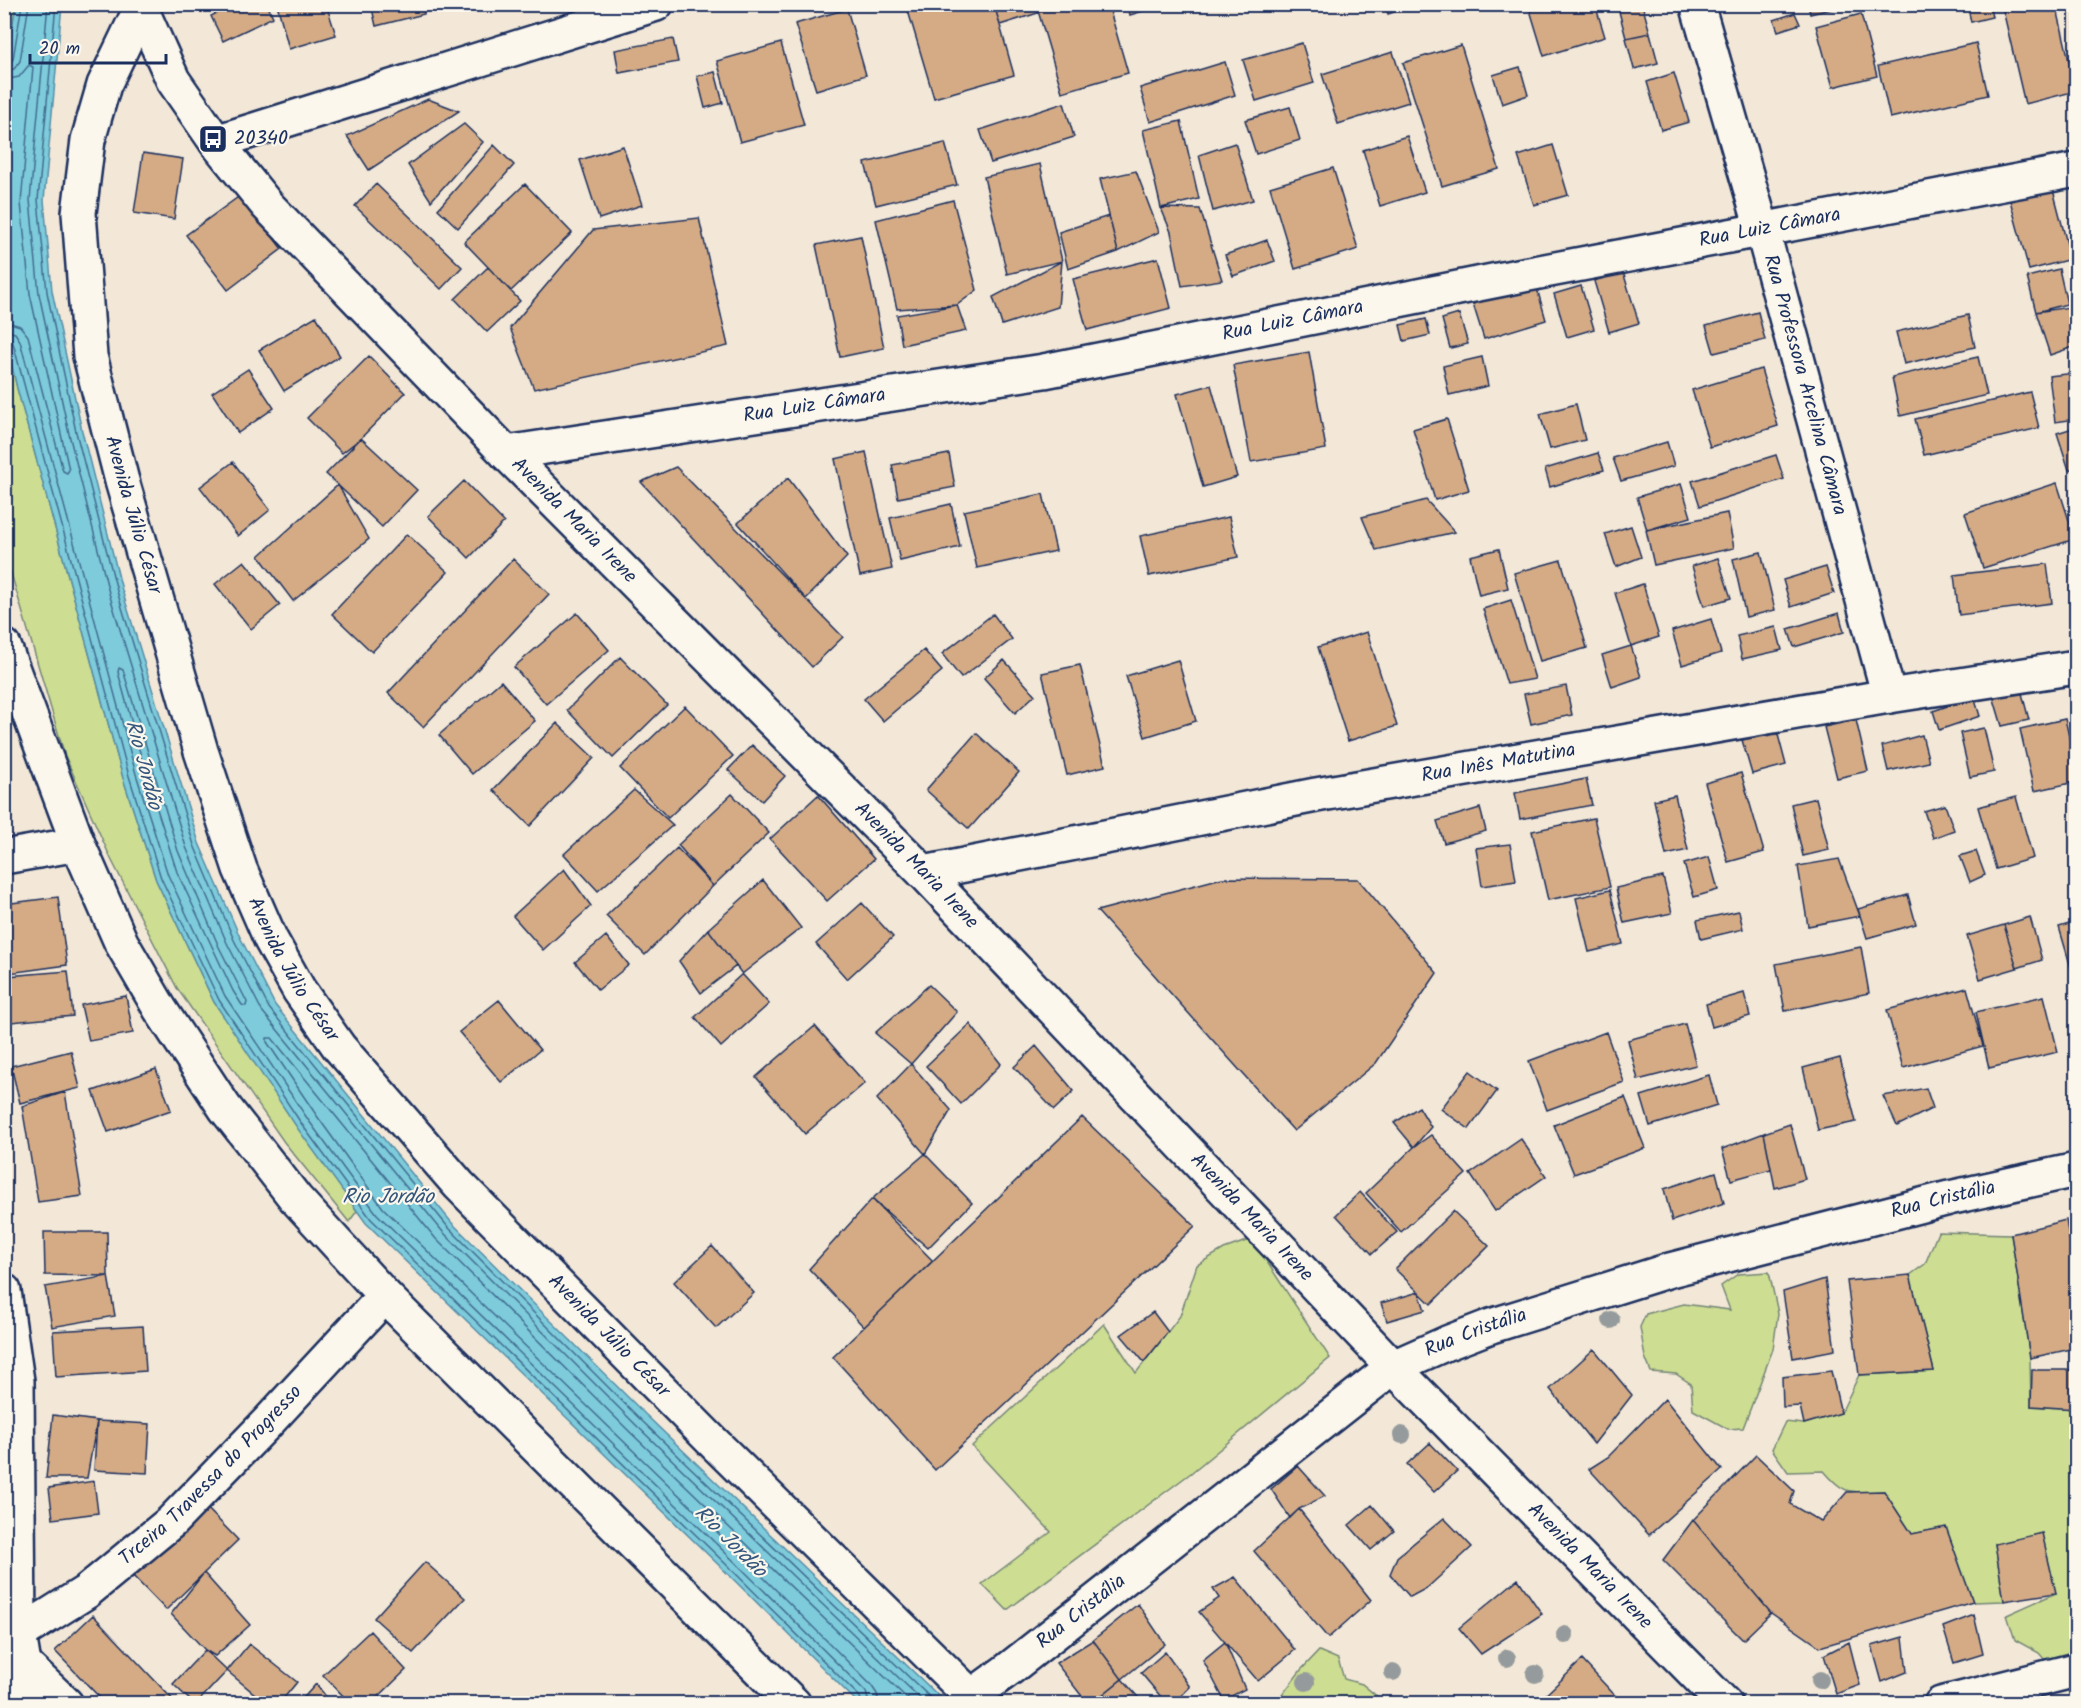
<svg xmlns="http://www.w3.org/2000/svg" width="2081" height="1708" viewBox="0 0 2081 1708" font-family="Kalam,sans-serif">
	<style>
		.green { fill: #cddd91; stroke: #748678; stroke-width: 1.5 }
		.water { fill: #7dcbdb; stroke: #568da9; stroke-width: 1.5 }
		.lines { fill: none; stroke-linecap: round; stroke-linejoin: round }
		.shore { stroke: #426d90; stroke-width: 1.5 }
		.building { fill: #d4ab85; stroke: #1b2f5e; stroke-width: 1.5 }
		.minor-casing { stroke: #1b2f5e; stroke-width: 38 }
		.major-casing { stroke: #1b2f5e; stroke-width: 38 }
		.minor { stroke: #fbf7ec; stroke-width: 33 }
		.major { stroke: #fbf7ec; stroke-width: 33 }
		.tree { fill: #959a9c }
		.labels { text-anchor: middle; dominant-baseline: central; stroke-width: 4.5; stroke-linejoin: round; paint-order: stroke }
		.poi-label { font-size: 20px; fill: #1b2f5e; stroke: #fbf7ec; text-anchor: start }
		.street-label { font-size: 20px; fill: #1b2f5e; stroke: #fbf7ec }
		.water-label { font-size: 21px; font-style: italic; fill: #34567d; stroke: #fbf7ec }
	</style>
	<rect width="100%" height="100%" fill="#f3e8d7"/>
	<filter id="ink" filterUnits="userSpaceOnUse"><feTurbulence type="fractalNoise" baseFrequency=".0167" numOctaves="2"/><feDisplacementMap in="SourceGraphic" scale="12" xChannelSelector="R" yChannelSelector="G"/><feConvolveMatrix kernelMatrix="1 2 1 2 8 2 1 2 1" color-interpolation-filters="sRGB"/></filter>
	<g filter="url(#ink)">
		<!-- green -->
		<path class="green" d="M5,5H16L5,74Z
			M4,332L17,388L123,778L156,880L214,1002L357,1211L349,1222L284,1142L177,988L111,859L65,756L5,553Z
			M1938,1232L2011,1234L2030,1358L2031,1406L2076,1409V1662L2057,1674L2039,1653L2015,1640L2007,1615L2056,1593L1995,1544L2004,1601L1973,1602L1946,1527L1912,1534L1884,1491C1851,1492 1846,1497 1824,1471L1788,1472L1772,1449L1785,1422L1804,1424L1841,1413L1859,1375L1934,1371L1910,1275L1925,1264Z
			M1252,1239L1330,1358L1191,1473L1007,1610L982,1584L1051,1532L972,1446L1104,1324L1136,1373L1180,1316L1197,1265L1224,1249Z
			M1769,1272L1778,1313L1773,1349L1743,1428L1728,1429L1693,1410L1691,1384L1676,1374L1651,1372L1645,1357L1640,1327L1646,1314L1684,1304L1730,1310L1721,1286L1738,1274Z
			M1319,1651L1338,1659L1344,1679L1362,1684L1385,1703H1276L1301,1670Z"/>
		<!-- water -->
		<path class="water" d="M16,5H62L44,200L52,291L82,431L122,590L199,843L240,937L275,1005L452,1223L647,1416L946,1703H858L730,1576L366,1223L298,1129L214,1002L156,880L123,778L17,388L4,332V74Z"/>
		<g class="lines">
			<!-- shore -->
			<path class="shore" d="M48,4L30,200L39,294L69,434L109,593L186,847L227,943L262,1011L443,1232L637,1426L926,1704
				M56,4L38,200L47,292L76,432L117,591L194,845L234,940L269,1008L448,1227L642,1421L937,1704
				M4,64L10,63L13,59L22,4
				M4,71L14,69L20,61L29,4
				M4,80L19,77L29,65L33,67L21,203L30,294L69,470L67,473L63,471L28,336L20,326L4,321
				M4,330L15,333L20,341L136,774L168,875L225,996L309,1121L377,1214L739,1566L866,1692L869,1704
				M4,338L10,339L13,343L129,776L161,878L219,1000L303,1126L371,1219L734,1572L860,1697L862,1704
				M119,668L123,670L178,851L219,947L247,1002L246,1006L242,1005L233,991L177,872L145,771L118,672Z
				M879,1704L877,1694L871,1685L746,1560L383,1208L317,1116L267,1042V1038H272L436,1239L631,1433L913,1704"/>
		</g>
		<!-- building -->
		<path class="building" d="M235,4H267L273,17L223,41L211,16Z
			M277,4H326L336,35L289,49Z
			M371,4H422L424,14L376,26Z
			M906,4H994L1014,75L934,98Z
			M994,4H1036L1038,13L1000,25Z
			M1036,4H1108L1128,73L1062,92Z
			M1127,4H1165L1130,15Z
			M1385,4H1418L1388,14Z
			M1548,4H1595L1605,37L1544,56L1530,10Z
			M1617,4H1642L1650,33L1626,38Z
			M1808,4H1852L1810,14Z
			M1967,4H1989L1992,17L1971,22Z
			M2028,4H2056L2076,91L2025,104L2003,10Z
			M847,9L866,75L816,90L795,24Z
			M1795,13L1800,24L1778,31L1774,20Z
			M1861,14L1877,76L1833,87L1816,26Z
			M1650,33L1658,63L1634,69L1626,38Z
			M673,39L678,62L619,73L615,50Z
			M781,43L804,125L740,142L717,61Z
			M1302,43L1314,83L1256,101L1243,60Z
			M1976,43L1988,95L1890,118L1878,66Z
			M1461,45L1499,169L1442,186L1403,63Z
			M1393,52L1409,102L1338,124L1322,74Z
			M1225,62L1235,95L1150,122L1140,88Z
			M1520,67L1528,95L1502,104L1493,75Z
			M715,72L723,103L705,108L697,76Z
			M1674,73L1689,122L1661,130L1647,82Z
			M428,99L459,111L369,170L347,136Z
			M1064,103L1074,137L991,163L980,130Z
			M1290,107L1300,140L1256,154L1245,120Z
			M1181,121L1199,199L1161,208L1143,130Z
			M464,124L483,142L431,201L408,165Z
			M1407,136L1425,192L1380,206L1363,150Z
			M945,143L957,185L876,205L865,163Z
			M1235,143L1253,200L1213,211L1199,155Z
			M494,145L514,165L458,228L438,209Z
			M1553,145L1568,195L1534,205L1518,156Z
			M623,146L642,205L599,219L580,160Z
			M143,153L183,159L174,219L134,213Z
			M1040,164L1062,261L1007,274L984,177Z
			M1333,168L1358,249L1295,269L1270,187Z
			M1136,171L1159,232L1118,252L1100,179Z
			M2051,182L2071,259L2029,270L2008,193Z
			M376,184L462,267L441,289L355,206Z
			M525,184L572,233L511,291L464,242Z
			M241,195L282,249L228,290L186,235Z
			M953,200L977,290L957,305L897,309L876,220Z
			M1161,208L1200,209L1222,280L1182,286L1171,232Z
			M1109,216L1118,252L1068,269L1059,232Z
			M699,218L728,346L534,389L510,328L593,230Z
			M861,236L884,348L840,357L816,245Z
			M1267,240L1275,261L1233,276L1225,255Z
			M1158,258L1171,308L1087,330L1073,279Z
			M1062,261L1058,307L1002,325L993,297Z
			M488,267L520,301L487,332L455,299Z
			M2059,269L2067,304L2036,312L2027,277Z
			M1623,272L1639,323L1609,332L1594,281Z
			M1536,285L1546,320L1484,339L1473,304Z
			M1581,286L1594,329L1567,337L1554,294Z
			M957,305L966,331L902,345L897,315Z
			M2076,306V346L2050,355L2036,312Z
			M1758,312L1765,340L1714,353L1706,326Z
			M1459,314L1468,344L1450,348L1442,319Z
			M1968,315L1975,347L1904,364L1896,332Z
			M316,316L340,356L284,391L259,350Z
			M1426,319L1430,335L1404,341L1400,325Z
			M1309,352L1326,449L1251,462L1233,365Z
			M369,356L405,393L361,438L342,453L307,418Z
			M1482,357L1488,386L1449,395L1443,366Z
			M1978,357L1987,395L1900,416L1892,377Z
			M248,369L274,408L238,433L212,393Z
			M1761,369L1778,426L1710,447L1692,390Z
			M2076,373V419L2055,422L2049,376Z
			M1211,385L1237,477L1203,487L1177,394Z
			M2030,392L2039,428L1924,455L1915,419Z
			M1576,404L1585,440L1550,449L1540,414Z
			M1447,419L1469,490L1435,500L1413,429Z
			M2076,427V467L2069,470L2057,433Z
			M361,438L417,490L382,527L326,474Z
			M1667,442L1674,466L1621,481L1613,458Z
			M866,452L892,569L860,576L835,459Z
			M1598,453L1604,470L1550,487L1545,469Z
			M949,454L955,487L898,498L892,465Z
			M1776,455L1784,479L1700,506L1692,481Z
			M233,462L270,510L238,536L200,487Z
			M676,467L843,637L812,667L641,482Z
			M788,478L847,557L806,599L738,523Z
			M464,481L504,522L469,558L428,516Z
			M2057,483L2075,539L1983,568L1965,513Z
			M1681,484L1691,517L1647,530L1637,497Z
			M338,485L369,539L293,601L259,556Z
			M1043,494L1056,551L977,568L964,511Z
			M1426,500L1455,532L1376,550L1362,517Z
			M951,504L960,547L900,561L890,518Z
			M1727,513L1734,548L1654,565L1646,530Z
			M1229,517L1238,557L1149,576L1140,536Z
			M1631,526L1641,557L1616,567L1605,534Z
			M407,534L448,572L372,652L332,614Z
			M1499,549L1508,588L1479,595L1470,556Z
			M1761,552L1775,610L1746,617L1733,559Z
			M1718,558L1731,598L1704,606L1692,566Z
			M513,559L549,594L423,727L388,693Z
			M1561,560L1587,648L1540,661L1514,573Z
			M244,561L280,605L251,629L215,584Z
			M2047,564L2052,603L1959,615L1954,575Z
			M1826,567L1834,593L1791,607L1783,580Z
			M1643,584L1659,637L1631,646L1615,593Z
			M1511,600L1535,679L1507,684L1483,609Z
			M577,613L609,650L546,704L514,667Z
			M1839,613L1844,632L1794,647L1788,629Z
			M993,614L1012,639L961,678L942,654Z
			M1711,619L1721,653L1682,665L1672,631Z
			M1776,627L1782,650L1742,659L1737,636Z
			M1367,632L1397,726L1348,741L1318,647Z
			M1631,646L1641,677L1612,687L1602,655Z
			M924,650L942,671L883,721L864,699Z
			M620,657L667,705L613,758L567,710Z
			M1004,660L1035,695L1015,713L984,678Z
			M1178,660L1196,721L1145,737L1126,676Z
			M1080,665L1105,766L1067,775L1042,673Z
			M501,681L535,721L472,774L439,735Z
			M2019,682L2029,720L2002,726L1991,689Z
			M1566,686L1572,715L1531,724L1524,694Z
			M1974,697L1980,716L1939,730L1933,711Z
			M685,706L733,756L668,818L620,768Z
			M2065,719L2076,767V782L2034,791L2020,729Z
			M1856,720L1868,771L1837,778L1824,727Z
			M557,723L594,758L530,826L493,790Z
			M1984,728L1994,772L1970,777L1960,733Z
			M1777,731L1786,765L1752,774L1742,740Z
			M976,733L1019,772L969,829L926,790Z
			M1922,735L1929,762L1888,771L1882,746Z
			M752,745L785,776L762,801L728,770Z
			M1741,773L1764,852L1728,862L1705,783Z
			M1586,779L1592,805L1520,819L1515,793Z
			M634,790L673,825L598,891L564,854Z
			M732,794L769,833L713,886L678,845Z
			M818,795L874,859L827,901L770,839Z
			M1675,795L1688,850L1666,855L1654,800Z
			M2016,797L2033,858L1996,869L1978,807Z
			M1816,798L1829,850L1803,856L1791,804Z
			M1945,805L1954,830L1933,838L1924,811Z
			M1480,808L1486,831L1444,843L1437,821Z
			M1594,818L1610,887L1548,900L1532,831Z
			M1510,844L1516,881L1482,886L1476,848Z
			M677,848L713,886L645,955L606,916Z
			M1976,851L1985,875L1970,882L1960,856Z
			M1709,857L1718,890L1694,897L1684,864Z
			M1839,859L1860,916L1808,926L1798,866Z
			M564,869L591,906L543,950L513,916Z
			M1663,877L1672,913L1624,923L1616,888Z
			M1222,878L1358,879L1437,973L1376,1063L1294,1131L1097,911Z
			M763,880L801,928L742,974L708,929Z
			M1610,890L1623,944L1589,952L1576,898Z
			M1908,895L1916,924L1867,938L1858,909Z
			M58,897L67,965L9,973L4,936V904Z
			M862,903L893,937L847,979L816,944Z
			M1739,911L1743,929L1701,939L1697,920Z
			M2030,917L2042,960L2017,968L2004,925Z
			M2076,922V970L2072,971L2059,927Z
			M2004,925L2017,968L1980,979L1967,936Z
			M708,929L736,966L701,993L679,961Z
			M606,936L629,965L598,990L575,962Z
			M1861,947L1869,993L1785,1011L1776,964Z
			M68,971L73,1016L11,1022L7,976Z
			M742,974L769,1004L721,1047L695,1017Z
			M929,985L957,1012L911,1064L875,1033Z
			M1967,988L1983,1046L1903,1068L1887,1010Z
			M1744,993L1750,1016L1712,1027L1706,1004Z
			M126,996L133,1033L89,1041L81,1005Z
			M2044,996L2058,1052L1989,1068L1976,1012Z
			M499,1000L540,1050L501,1082L459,1032Z
			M970,1024L1001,1064L961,1104L926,1066Z
			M1685,1024L1696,1065L1638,1080L1628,1040Z
			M815,1026L865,1083L805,1134L756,1077Z
			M1606,1032L1624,1082L1547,1110L1529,1061Z
			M1036,1046L1074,1091L1054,1110L1014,1067Z
			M71,1051L80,1088L20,1103L11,1066Z
			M1840,1058L1856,1122L1818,1130L1803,1068Z
			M911,1064L951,1110L925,1154L877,1099Z
			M156,1069L171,1110L108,1132L93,1091Z
			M1470,1071L1497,1091L1469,1129L1441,1109Z
			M1709,1075L1717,1105L1650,1126L1641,1096Z
			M1926,1088L1933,1108L1897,1126L1883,1096Z
			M65,1092L82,1196L38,1202L22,1106Z
			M1625,1097L1645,1148L1574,1174L1554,1125Z
			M1419,1107L1431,1127L1414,1147L1394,1123Z
			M1082,1117L1195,1226L935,1470L833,1357Z
			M1790,1124L1805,1179L1775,1188L1764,1133Z
			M1764,1133L1771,1169L1731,1180L1722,1149Z
			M1431,1135L1466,1174L1401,1232L1366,1193L1414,1147Z
			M1521,1139L1546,1176L1495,1211L1470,1174Z
			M925,1154L972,1203L928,1248L872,1199Z
			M1716,1172L1724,1203L1672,1221L1664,1189Z
			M1360,1192L1397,1232L1372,1254L1336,1215Z
			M872,1199L933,1261L864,1327L809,1269Z
			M1453,1211L1489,1246L1431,1304L1395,1269Z
			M2066,1220L2076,1277V1348L2030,1358L2011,1234Z
			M44,1232H107L108,1276L45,1275Z
			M712,1246L754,1293L716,1328L674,1282Z
			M1910,1275L1934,1371L1859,1375L1847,1281Z
			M108,1276L115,1316L52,1327L45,1287Z
			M1825,1279L1835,1350L1793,1358L1783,1292Z
			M1419,1292L1425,1310L1387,1321L1381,1303Z
			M1153,1312L1168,1332L1144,1362L1121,1335Z
			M143,1326L146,1371L56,1377L53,1331Z
			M1594,1349L1632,1395L1594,1444L1550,1389Z
			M2032,1370H2076V1409L2031,1406Z
			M1831,1371L1841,1413L1804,1424L1800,1406L1783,1407L1782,1377Z
			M1665,1399L1722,1470L1649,1535L1589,1469L1608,1457Z
			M53,1415L97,1421L87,1478H46Z
			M97,1421L150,1424L147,1473L94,1470Z
			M1430,1443L1457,1471L1434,1492L1407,1464Z
			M1756,1455L1794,1491L1790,1504L1821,1522L1847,1492L1884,1491L1912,1534L1946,1527L1973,1602L1820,1647L1771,1613L1693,1520Z
			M1298,1466L1325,1496L1299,1509L1290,1518L1271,1489Z
			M94,1481L98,1513L53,1519L49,1488Z
			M203,1504L238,1540L166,1610L131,1574Z
			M1372,1505L1394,1531L1371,1550L1349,1525Z
			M1299,1509L1371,1600L1328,1638L1254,1551Z
			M1444,1518L1472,1547L1427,1588L1410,1597L1390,1574L1397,1557Z
			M1693,1520L1771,1613L1743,1640L1663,1560Z
			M2042,1533L2056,1593L2004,1601L1995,1544Z
			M425,1562L465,1598L413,1653L374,1618Z
			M204,1573L250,1625L215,1656L205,1650L171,1614Z
			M1235,1577L1295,1650L1258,1681L1199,1612L1219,1598L1213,1589Z
			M1518,1579L1542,1614L1481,1654L1459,1628Z
			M1138,1604L1165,1644L1122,1679L1093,1640Z
			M93,1615L177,1704H106L55,1651Z
			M1974,1615L1983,1654L1954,1663L1943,1627Z
			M370,1631L406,1670L371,1704H351L323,1675Z
			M1903,1637L1907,1672L1882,1682L1872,1646Z
			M1093,1640L1122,1679L1091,1704H1088L1056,1663Z
			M1225,1642L1245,1689L1224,1700L1203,1660Z
			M1849,1642L1860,1685L1836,1694L1824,1655Z
			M249,1644L297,1682L279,1704H267L227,1671Z
			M205,1650L227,1671L196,1704H194L173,1684Z
			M1165,1652L1190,1687L1173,1704H1167L1141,1673Z
			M1582,1660L1623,1704H1536Z
			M1122,1679L1144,1704H1091Z
			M316,1684L332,1704H298Z"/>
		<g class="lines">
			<!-- minor casing -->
			<g class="minor-casing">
				<g id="minor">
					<path id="s1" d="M1697,4L1762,229L1889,696"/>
					<path id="s2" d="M140,10L104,85L88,140L79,213L90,356L122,481L201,751L240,869L271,940L299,990L339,1047L459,1185L712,1441L979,1704"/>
					<path d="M216,142L656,4"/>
					<path id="s3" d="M506,453L1044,371L1513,277L2076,170"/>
					<path d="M4,646L78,844L121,942L160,1009L225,1108L296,1199L385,1296L794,1704"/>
					<path d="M4,857L78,844"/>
					<path id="s4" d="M924,873L1316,795L1889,696L2076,667"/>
					<path d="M4,1291L17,1381L19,1634L24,1664L22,1704"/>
					<path id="s5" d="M19,1634L86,1592L171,1522L268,1422L385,1296"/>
					<path d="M24,1664L66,1704"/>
					<path id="s6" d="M972,1696L1009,1669L1393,1367L1447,1343L1491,1326L1670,1270L1949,1198L2076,1170"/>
					<path d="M1941,1704L2076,1670"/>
				</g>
			</g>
			<!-- major casing -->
			<g class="major-casing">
				<g id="major">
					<path id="s7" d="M139,4L173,80L216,142L267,205L506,453L924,873L1393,1367L1725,1704"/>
				</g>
			</g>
			<!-- minor -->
			<use href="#minor" class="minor"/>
			<!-- major -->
			<use href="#major" class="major"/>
		</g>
		<!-- trees -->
		<g class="tree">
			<circle cx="1611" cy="1320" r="9"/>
			<circle cx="1402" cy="1435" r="9"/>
			<circle cx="1565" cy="1635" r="9"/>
			<circle cx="1507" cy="1658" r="9"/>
			<circle cx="1393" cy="1672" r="9"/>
			<circle cx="1535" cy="1674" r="9"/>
			<circle cx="1820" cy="1680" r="9"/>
			<circle cx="1306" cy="1682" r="9"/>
		</g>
	</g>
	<!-- icons -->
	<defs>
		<g id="bus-square" transform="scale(1.5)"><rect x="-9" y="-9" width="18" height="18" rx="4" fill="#1b2f5e" stroke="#fbf7ec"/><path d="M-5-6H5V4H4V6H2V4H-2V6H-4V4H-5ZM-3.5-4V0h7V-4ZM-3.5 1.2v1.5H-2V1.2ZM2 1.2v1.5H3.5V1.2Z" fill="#fff"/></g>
	</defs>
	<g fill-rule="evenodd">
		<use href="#bus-square" x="213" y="139"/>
	</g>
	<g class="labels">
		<!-- poi labels -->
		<g class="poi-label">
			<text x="234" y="139">20340</text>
		</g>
		<!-- street labels -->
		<g class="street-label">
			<text stroke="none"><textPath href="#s3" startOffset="1284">Rua Luiz Câmara</textPath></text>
			<text stroke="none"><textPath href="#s3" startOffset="798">Rua Luiz Câmara</textPath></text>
			<text stroke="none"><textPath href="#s1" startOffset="396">Rua Professora Arcelina Câmara</textPath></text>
			<text stroke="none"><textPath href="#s3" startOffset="312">Rua Luiz Câmara</textPath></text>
			<text stroke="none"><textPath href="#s2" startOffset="522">Avenida Júlio César</textPath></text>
			<text stroke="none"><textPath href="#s7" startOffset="680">Avenida Maria Irene</textPath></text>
			<text stroke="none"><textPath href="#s4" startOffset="585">Rua Inês Matutina</textPath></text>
			<text stroke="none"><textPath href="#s7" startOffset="1166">Avenida Maria Irene</textPath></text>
			<text stroke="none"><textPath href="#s2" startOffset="1006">Avenida Júlio César</textPath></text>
			<text stroke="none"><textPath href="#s6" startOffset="1110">Rua Cristália</textPath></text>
			<text stroke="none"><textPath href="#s7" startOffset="1652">Avenida Maria Irene</textPath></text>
			<text stroke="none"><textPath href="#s6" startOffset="624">Rua Cristália</textPath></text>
			<text stroke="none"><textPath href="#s2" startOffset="1492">Avenida Júlio César</textPath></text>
			<text stroke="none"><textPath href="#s5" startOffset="250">Trceira Travessa do Progresso</textPath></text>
			<text stroke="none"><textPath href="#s7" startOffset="2138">Avenida Maria Irene</textPath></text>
			<text stroke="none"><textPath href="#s6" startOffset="138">Rua Cristália</textPath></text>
		</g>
		<!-- water labels -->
		<g class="water-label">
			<text transform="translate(143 765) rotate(75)">Rio Jordão</text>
			<text x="388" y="1197">Rio Jordão</text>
			<text transform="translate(730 1542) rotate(45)">Rio Jordão</text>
		</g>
	</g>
	<!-- margin -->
	<rect width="2081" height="1708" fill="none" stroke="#fbf7ec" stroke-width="24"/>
	<rect x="12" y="12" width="2057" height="1684" fill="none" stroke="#1b2f5e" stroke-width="2" filter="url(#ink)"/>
	<!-- scale -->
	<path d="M30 54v9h136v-9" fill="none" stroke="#1b2f5e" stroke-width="3"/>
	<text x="39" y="54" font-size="18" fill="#1b2f5e" stroke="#fbf7ec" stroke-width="4.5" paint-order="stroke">20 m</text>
</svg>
